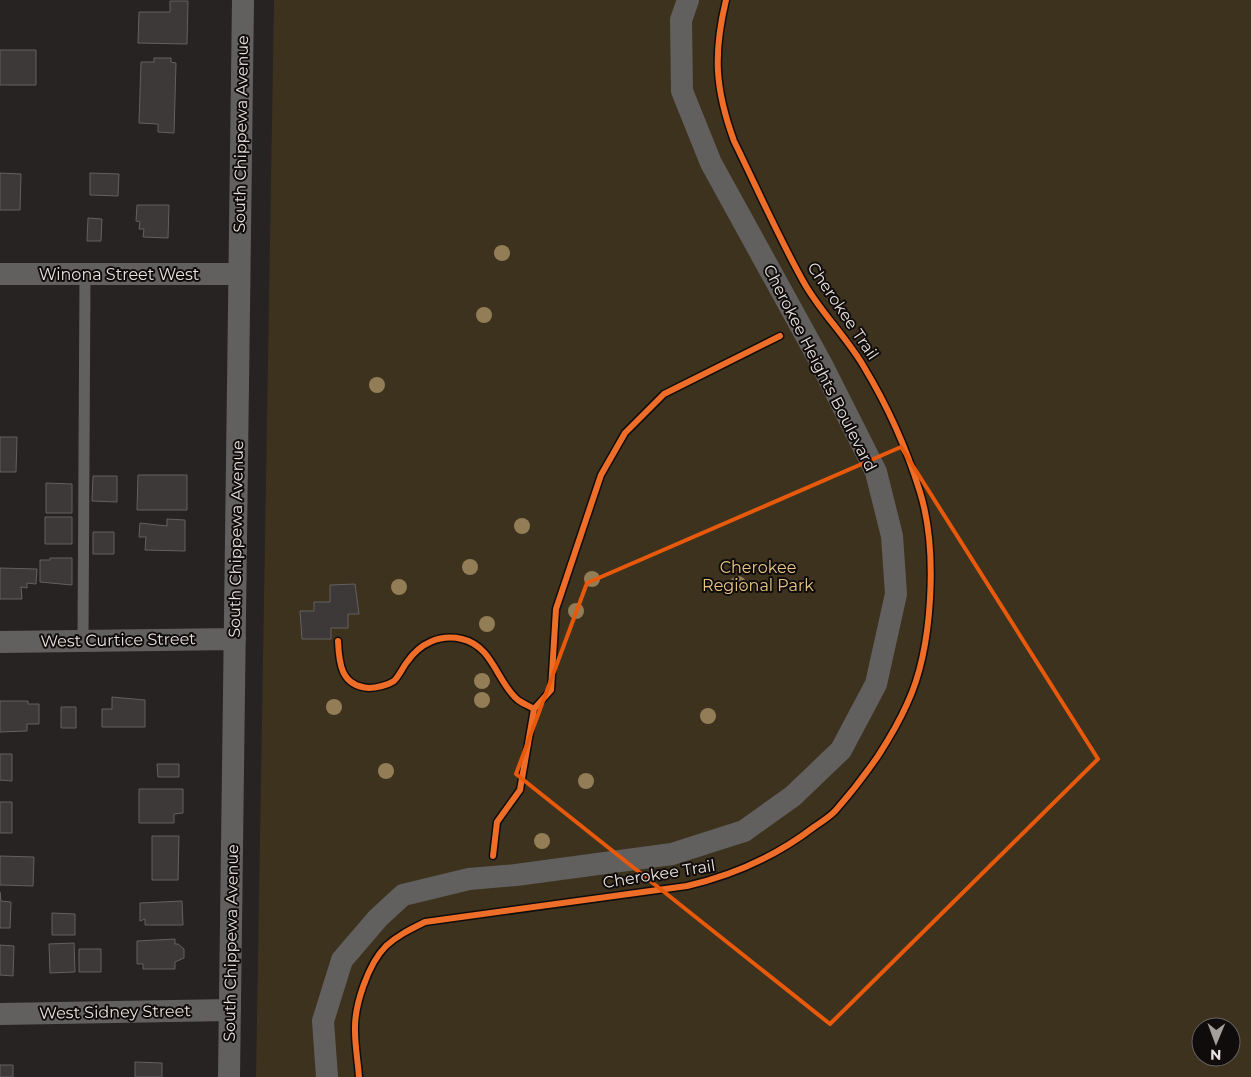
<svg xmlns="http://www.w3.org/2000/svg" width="1251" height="1077" viewBox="0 0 1251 1077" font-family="Montserrat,sans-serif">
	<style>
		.green { fill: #3c321e; fill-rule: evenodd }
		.building { fill: #3d3939; stroke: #646060 }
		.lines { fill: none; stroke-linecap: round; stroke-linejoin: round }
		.lane { stroke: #62605f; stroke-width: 11 }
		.street { stroke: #62605f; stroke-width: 22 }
		.cycleway-casing { stroke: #100c0b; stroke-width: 9 }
		.cycleway { stroke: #ee6e29; stroke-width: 6 }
		.tree { fill: #927d57 }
		.marked { fill: none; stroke: #e8590c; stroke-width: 4; stroke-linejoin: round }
		.labels { text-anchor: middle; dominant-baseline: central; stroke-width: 4; stroke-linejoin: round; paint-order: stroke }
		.street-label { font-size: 16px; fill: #e7e1df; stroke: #100c0b }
		.park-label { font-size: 16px; fill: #e9c783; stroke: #100c0b }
	</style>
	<rect width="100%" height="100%" fill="#272322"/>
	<!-- green -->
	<path class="green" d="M274,0H1251V1077H256ZM1201,1027H1231V1057H1201Z"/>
	<!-- building -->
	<path class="building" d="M170,1H188L187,44L138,43L139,12H170Z
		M0,50H36V85H0Z
		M154,58H171V62L176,63L174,133L158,132V124L139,123L141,62H154Z
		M0,173L21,174L20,210H0Z
		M90,173L119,174L118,196L90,195Z
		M137,205H169L168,238L143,237L144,229H139L140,222L136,221Z
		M88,218L102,219L101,241H87Z
		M0,437H17L16,472H0Z
		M138,475H187V510H137Z
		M93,476H117V502L92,501Z
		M46,483L72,484V513H46Z
		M45,517H72V544H45Z
		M167,519L185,520V551L145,550L146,537H139L140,523L167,526Z
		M93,532H114V554H93Z
		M50,558H72V585L40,582V560H50Z
		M0,568L37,569L36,584L27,583V588L21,587L22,599H0Z
		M355,584L359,614H348V628H331V639H302L300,611H314V602H330V585Z
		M112,697L145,700V727H102V709H112Z
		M0,701H28V704H39V724H27V731L0,732Z
		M61,707H76V728H61Z
		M0,754H12V781L0,780Z
		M157,764H179V777H158Z
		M139,789H183V813L174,814V823H139Z
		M0,802H12V833H0Z
		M152,836H179L178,880H152Z
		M0,856L34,857L33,886L0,885Z
		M0,892L1,901L11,902L10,928H0Z
		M182,901L183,925H145V919L140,921V903Z
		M52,913L75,914V935H52Z
		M175,939V944H178L184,949V958L175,962V969H143V964H137V941Z
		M74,943L75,972L50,973L49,944Z
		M0,945L14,946L13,976L0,975Z
		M79,949H101V972H79Z
		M135,1062L162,1063V1077H135Z
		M0,1065H13V1077H0Z"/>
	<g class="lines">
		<!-- lane -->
		<path class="lane" d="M83,641L85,274"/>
		<!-- street -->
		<path class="street" d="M0,274H239
			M0,642L235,639
			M0,1014L230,1010
			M229,1077L243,0
			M327,1077L323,1021L342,960L378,918L403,895L469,879L516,875L672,854L744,831L793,796L841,750L876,684L896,594L892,536L876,472L821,363L711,163L682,91L681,20L688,0"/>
		<!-- cycleway casing -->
		<g class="cycleway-casing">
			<path id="cycleway" d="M338,641C339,664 341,686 369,688C376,688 388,685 394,681C399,676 403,667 407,662C420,643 440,634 462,639C493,646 497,683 518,700C522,703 529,706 534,709
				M493,856L497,822L520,790L534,709L551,690L556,609L601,475L625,433L664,394L780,336
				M359,1077C358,1062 355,1046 355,1031C354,1006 368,964 386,946C398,935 411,929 425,922L687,886C734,875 775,857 814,827C821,822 830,817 836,810C851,793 865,775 878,756C889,739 899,722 907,704C933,649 938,550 920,492C907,450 887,405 864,367C846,336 820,312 803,281C778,236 757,188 734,141C715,89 713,54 726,0"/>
		</g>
		<!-- cycleway -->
		<use href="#cycleway" class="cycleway"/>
	</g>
	<!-- trees -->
	<g class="tree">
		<circle cx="502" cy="253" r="8"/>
		<circle cx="484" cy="315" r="8"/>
		<circle cx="377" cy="385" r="8"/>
		<circle cx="522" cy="526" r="8"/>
		<circle cx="470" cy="567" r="8"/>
		<circle cx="592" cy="579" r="8"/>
		<circle cx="738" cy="584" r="8"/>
		<circle cx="399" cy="587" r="8"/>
		<circle cx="576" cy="611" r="8"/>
		<circle cx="487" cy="624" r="8"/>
		<circle cx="482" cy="681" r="8"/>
		<circle cx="482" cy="700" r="8"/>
		<circle cx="334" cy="707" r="8"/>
		<circle cx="708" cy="716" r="8"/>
		<circle cx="386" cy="771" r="8"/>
		<circle cx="586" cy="781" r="8"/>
		<circle cx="542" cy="841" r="8"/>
	</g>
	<!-- marked area -->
	<path class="marked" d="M901,447L1098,759L830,1024L516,774L587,583Z"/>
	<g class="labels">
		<!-- street labels -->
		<g class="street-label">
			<text transform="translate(241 134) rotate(-89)">South Chippewa Avenue</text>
			<text x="119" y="274">Winona Street West</text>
			<text transform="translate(843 311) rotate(56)">Cherokee Trail</text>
			<text transform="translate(820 368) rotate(63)">Cherokee Heights Boulevard</text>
			<text transform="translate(236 539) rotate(-89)">South Chippewa Avenue</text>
			<text transform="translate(118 640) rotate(-1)">West Curtice Street</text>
			<text transform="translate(659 874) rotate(-9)">Cherokee Trail</text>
			<text transform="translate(231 943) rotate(-89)">South Chippewa Avenue</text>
			<text transform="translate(115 1012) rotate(-1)">West Sidney Street</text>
		</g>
		<!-- park labels -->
		<g class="park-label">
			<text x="758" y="567">Cherokee<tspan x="758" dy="18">Regional Park</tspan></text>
		</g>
	</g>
	<!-- north arrow -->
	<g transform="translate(1216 1042) rotate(181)"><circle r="24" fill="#100c0b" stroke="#666160"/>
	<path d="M0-4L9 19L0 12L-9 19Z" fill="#a49e9d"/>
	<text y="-8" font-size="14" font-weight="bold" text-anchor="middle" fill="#e7e1df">N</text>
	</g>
</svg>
